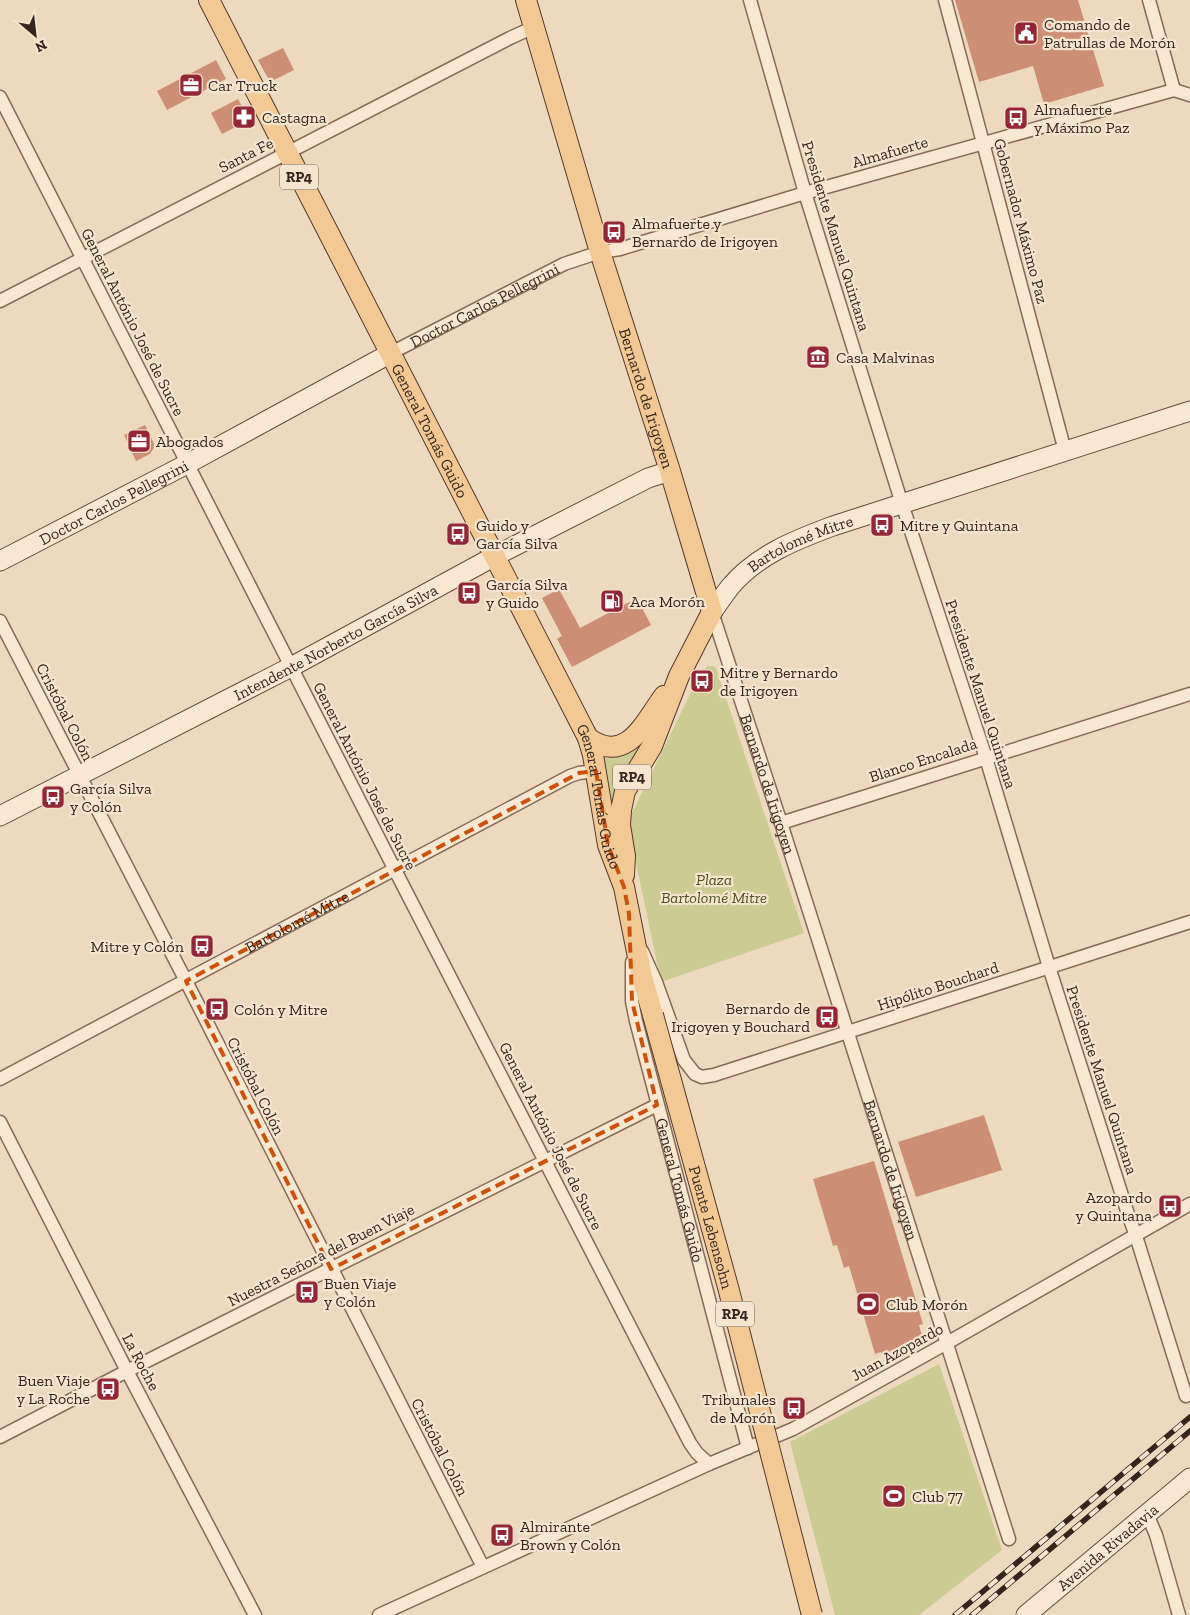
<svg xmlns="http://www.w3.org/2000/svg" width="1190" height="1615" viewBox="0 0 1190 1615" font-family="'Zilla Slab',serif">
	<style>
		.green { fill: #cbcb93 }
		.building { fill: #cc8e74 }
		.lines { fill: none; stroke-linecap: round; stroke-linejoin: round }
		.street-casing { stroke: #866a57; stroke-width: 15 }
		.secondary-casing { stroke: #674b3a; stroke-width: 21 }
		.primary-casing { stroke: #53392c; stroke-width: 22 }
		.street { stroke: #f9e8d1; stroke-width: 12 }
		.secondary { stroke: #f9e8d1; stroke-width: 19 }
		.primary { stroke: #f2c995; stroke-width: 20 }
		.rail-casing { stroke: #35251c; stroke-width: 5.5 }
		.rail { stroke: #f5e5ce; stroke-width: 4; stroke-dasharray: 11; stroke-linecap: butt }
		.primary-bridge-casing { stroke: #53392c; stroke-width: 22; stroke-linecap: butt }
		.primary-bridge { stroke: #f2c995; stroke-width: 20 }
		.marked { fill: none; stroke: #cd510e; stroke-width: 4; stroke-dasharray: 10 6; stroke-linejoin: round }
		.labels { text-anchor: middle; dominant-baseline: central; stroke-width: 4.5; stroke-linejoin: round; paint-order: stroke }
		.shield { fill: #f5e5ce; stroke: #6f5f51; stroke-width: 1 }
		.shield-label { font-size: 15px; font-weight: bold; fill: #35251c }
		.poi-label { font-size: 16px; fill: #35251c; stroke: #f5e5ce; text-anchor: start }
		.street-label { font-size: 16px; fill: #35251c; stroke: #f5e5ce }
		.park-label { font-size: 16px; font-style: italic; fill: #4b5122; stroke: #f5e5ce }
	</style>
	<rect width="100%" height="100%" fill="#eddabe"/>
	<!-- green -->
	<path class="green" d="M708,666H713L716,668L804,933L661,982L632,844L631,815L701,672Z
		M654,717L614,827L597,750Z
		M939,1364L1002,1550L919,1615H835L790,1442Z"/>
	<!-- building -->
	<path class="building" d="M955,0H1078L1104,86L1044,104L1033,66L979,82Z
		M283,48L294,70L270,82L258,60Z
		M216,60L226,79L167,110L157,91Z
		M238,99L249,120L222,134L211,113Z
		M145,425L155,446L150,454L136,461L124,435Z
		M559,589L580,628L637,598L651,625L572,667L557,639L562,636L542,598Z
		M984,1115L1002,1170L916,1197L898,1142Z
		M874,1161L923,1324L919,1325L922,1336L882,1355L881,1352L875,1354L849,1266L844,1268L837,1245L833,1246L813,1179Z"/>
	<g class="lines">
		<!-- street casing -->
		<g class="street-casing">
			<g id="street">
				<path d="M750,0L805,193L902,504L986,758L1049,967L1127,1211L1136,1236L1186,1396"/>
				<path d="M945,0L1065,451"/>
				<path d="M1149,0L1174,90"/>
				<path d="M0,97L395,870L690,1443L697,1453L709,1464"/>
				<path d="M0,301L510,38L534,27"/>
				<path id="s1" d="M391,353L564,264L600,252L620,249L805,193L1174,90L1190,95"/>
				<path id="s2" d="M712,612L781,823L1009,1539"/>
				<path d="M0,621L186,981L483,1567"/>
				<path d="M781,823L1190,694"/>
				<path d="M642,951L656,982L684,1060L695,1074L702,1077L714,1075L1190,922"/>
				<path id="s3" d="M632,962V1001L636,1021L748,1448"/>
				<path id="s4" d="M0,1079L570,776L579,773L596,771"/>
				<path d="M0,1122L127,1371L255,1615"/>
				<path d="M0,1437L127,1371L657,1105"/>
				<path d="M1147,1514L1156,1535L1179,1615"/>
				<path d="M379,1615L709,1464L793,1429L947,1343L1190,1204"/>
			</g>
		</g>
		<!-- secondary casing -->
		<g class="secondary-casing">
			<g id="secondary">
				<path id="s5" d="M0,561L187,464L391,353"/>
				<path id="s6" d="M712,612C718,604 724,595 730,587C757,555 795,540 833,526L1190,411"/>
				<path id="s7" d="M0,816L291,667L495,556L648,478L670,471"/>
				<path id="s8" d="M1026,1615L1190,1478"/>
			</g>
		</g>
		<!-- primary casing -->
		<g class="primary-casing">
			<g id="primary">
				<path id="s9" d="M209,0L588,738L593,755L608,845L624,887L642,977L653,1015"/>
				<path id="s10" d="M526,0L600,252L670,471L712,612L679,676L652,746L625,791L621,810L620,825L625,856L624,875"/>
				<path d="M588,738C627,765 644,723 664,696"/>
			</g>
		</g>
		<!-- street -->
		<use href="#street" class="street"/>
		<!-- secondary -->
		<use href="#secondary" class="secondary"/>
		<!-- primary -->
		<use href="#primary" class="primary"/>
		<!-- rail casing -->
		<g class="rail-casing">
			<path id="rail" d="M955,1615L1190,1417
				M972,1615L1190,1431"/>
		</g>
		<!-- rail -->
		<use href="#rail" class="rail"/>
		<!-- primary-bridge casing -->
		<g class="primary-bridge-casing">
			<g id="primary-bridge">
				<path id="s11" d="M653,1015L728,1287L812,1615"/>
			</g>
		</g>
		<!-- primary-bridge -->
		<use href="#primary-bridge" class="primary-bridge"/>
	</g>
	<!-- marked area -->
	<path class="marked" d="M596,771L608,845L624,887L629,914L632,1001L657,1105L331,1269L186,981L579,773Z"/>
	<!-- icons -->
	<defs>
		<g id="civic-square" transform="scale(1.25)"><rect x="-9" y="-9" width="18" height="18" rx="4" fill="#942735" stroke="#f5e5ce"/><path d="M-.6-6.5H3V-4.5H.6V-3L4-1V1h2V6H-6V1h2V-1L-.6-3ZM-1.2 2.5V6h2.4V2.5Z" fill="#fff"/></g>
		<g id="office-square" transform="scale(1.25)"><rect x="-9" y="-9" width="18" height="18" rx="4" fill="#942735" stroke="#f5e5ce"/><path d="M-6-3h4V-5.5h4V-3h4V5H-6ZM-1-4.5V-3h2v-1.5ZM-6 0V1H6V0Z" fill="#fff"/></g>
		<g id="pharmacy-square" transform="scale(1.25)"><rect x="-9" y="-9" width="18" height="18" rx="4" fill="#942735" stroke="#f5e5ce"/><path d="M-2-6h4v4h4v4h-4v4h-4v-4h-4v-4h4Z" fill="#fff"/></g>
		<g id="bus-square" transform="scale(1.25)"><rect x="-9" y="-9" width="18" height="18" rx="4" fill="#942735" stroke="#f5e5ce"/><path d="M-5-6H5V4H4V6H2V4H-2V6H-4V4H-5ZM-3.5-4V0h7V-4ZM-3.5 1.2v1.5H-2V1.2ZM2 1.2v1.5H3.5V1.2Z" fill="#fff"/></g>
		<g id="museum-square" transform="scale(1.25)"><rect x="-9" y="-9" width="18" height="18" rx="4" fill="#942735" stroke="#f5e5ce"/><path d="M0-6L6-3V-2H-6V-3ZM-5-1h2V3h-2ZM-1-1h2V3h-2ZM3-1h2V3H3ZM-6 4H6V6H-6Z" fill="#fff"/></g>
		<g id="fuel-square" transform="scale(1.25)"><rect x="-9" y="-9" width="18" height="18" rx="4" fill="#942735" stroke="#f5e5ce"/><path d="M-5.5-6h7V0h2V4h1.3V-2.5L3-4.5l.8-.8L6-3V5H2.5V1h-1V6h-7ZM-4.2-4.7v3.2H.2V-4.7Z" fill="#fff"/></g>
		<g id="stadium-square" transform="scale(1.25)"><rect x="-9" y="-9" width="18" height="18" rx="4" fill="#942735" stroke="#f5e5ce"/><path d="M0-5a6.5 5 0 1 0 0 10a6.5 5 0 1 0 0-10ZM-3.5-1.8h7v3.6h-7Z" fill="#fff"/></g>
	</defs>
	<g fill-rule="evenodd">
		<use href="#civic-square" x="1026" y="33"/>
		<use href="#office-square" x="191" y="85"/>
		<use href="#pharmacy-square" x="244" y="117"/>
		<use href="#bus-square" x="1016" y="118"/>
		<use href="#bus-square" x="614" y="232"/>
		<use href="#museum-square" x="818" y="357"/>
		<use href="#office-square" x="139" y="441"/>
		<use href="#bus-square" x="882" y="525"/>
		<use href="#bus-square" x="458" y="534"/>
		<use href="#bus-square" x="469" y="593"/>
		<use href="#fuel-square" x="612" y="601"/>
		<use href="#bus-square" x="702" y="681"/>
		<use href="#bus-square" x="53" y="797"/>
		<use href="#bus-square" x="202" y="946"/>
		<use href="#bus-square" x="217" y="1009"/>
		<use href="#bus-square" x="827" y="1017"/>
		<use href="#bus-square" x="1170" y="1206"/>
		<use href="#bus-square" x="307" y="1292"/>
		<use href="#stadium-square" x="868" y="1304"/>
		<use href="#bus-square" x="108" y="1389"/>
		<use href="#bus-square" x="794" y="1408"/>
		<use href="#stadium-square" x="894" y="1496"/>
		<use href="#bus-square" x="502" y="1535"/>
	</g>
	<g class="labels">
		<!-- shield labels -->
		<g class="shield">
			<rect x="280" y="164.5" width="38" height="25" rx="4"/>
			<rect x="613" y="764.5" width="38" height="25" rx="4"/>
			<rect x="716" y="1301.5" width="38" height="25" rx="4"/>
		</g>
		<g class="shield-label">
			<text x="299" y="177">RP4</text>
			<text x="632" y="777">RP4</text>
			<text x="735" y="1314">RP4</text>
		</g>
		<!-- poi labels -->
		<g class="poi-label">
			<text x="1044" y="24">Comando de<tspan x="1044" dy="18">Patrullas de Morón</tspan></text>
			<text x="208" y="85">Car Truck</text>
			<text x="1034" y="109">Almafuerte<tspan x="1034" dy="18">y Máximo Paz</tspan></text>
			<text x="262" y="117">Castagna</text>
			<text x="632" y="223">Almafuerte y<tspan x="632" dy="18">Bernardo de Irigoyen</tspan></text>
			<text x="836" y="357">Casa Malvinas</text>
			<text x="156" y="441">Abogados</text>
			<text x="476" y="525">Guido y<tspan x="476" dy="18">García Silva</tspan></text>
			<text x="900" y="525">Mitre y Quintana</text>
			<text x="486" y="584">García Silva<tspan x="486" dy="18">y Guido</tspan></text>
			<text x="630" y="601">Aca Morón</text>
			<text x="720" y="672">Mitre y Bernardo<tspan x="720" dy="18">de Irigoyen</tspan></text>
			<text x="70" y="788">García Silva<tspan x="70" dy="18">y Colón</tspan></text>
			<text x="184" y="946" text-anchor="end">Mitre y Colón</text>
			<text x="810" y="1008" text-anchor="end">Bernardo de<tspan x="810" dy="18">Irigoyen y Bouchard</tspan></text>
			<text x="234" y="1009">Colón y Mitre</text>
			<text x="1152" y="1197" text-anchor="end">Azopardo<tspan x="1152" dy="18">y Quintana</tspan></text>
			<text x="324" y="1283">Buen Viaje<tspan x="324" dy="18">y Colón</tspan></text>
			<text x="886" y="1304">Club Morón</text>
			<text x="90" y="1380" text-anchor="end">Buen Viaje<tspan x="90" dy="18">y La Roche</tspan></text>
			<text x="776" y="1399" text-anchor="end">Tribunales<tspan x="776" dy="18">de Morón</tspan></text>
			<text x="912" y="1496">Club 77</text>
			<text x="520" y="1526">Almirante<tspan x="520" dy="18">Brown y Colón</tspan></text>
		</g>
		<!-- street labels -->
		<g class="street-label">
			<text transform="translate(890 152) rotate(-16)">Almafuerte</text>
			<text transform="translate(246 155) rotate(-27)">Santa Fe</text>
			<text transform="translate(1021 221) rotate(75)">Gobernador Máximo Paz</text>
			<text transform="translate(836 236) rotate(73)">Presidente Manuel Quintana</text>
			<text stroke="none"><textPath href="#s1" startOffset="105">Doctor Carlos Pellegrini</textPath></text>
			<text transform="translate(133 322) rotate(63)">General António José de Sucre</text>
			<text stroke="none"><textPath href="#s10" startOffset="416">Bernardo de Irigoyen</textPath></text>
			<text stroke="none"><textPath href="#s9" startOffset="484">General Tomás Guido</textPath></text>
			<text stroke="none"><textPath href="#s5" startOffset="128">Doctor Carlos Pellegrini</textPath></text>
			<text stroke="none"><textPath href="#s6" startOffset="115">Bartolomé Mitre</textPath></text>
			<text stroke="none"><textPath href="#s7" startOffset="378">Intendente Norberto García Silva</textPath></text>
			<text transform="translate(981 694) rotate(72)">Presidente Manuel Quintana</text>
			<text transform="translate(65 712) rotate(63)">Cristóbal Colón</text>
			<text transform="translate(923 760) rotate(-18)">Blanco Encalada</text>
			<text transform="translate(365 776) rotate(63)">General António José de Sucre</text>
			<text stroke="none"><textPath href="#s2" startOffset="181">Bernardo de Irigoyen</textPath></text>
			<text stroke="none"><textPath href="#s9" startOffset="889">General Tomás Guido</textPath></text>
			<text stroke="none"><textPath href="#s4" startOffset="336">Bartolomé Mitre</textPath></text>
			<text transform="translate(938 986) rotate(-18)">Hipólito Bouchard</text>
			<text transform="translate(1102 1080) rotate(72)">Presidente Manuel Quintana</text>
			<text transform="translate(256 1086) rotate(63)">Cristóbal Colón</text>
			<text transform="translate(551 1136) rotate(63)">General António José de Sucre</text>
			<text stroke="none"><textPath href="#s2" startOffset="586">Bernardo de Irigoyen</textPath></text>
			<text stroke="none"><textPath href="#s3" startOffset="234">General Tomás Guido</textPath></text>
			<text stroke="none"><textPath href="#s11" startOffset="220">Puente Lebensohn</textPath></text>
			<text transform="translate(321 1255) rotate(-27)">Nuestra Señora del Buen Viaje</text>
			<text transform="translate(897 1352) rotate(-29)">Juan Azopardo</text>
			<text transform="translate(141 1362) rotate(62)">La Roche</text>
			<text transform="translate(440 1447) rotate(63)">Cristóbal Colón</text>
			<text stroke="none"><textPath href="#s8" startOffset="106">Avenida Rivadavia</textPath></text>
		</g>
		<!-- park labels -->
		<g class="park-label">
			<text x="714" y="879">Plaza<tspan x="714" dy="18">Bartolomé Mitre</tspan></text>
		</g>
	</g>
	<!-- north arrow -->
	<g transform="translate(35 35) rotate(152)" stroke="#f5e5ce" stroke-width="4" paint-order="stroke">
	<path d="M0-4L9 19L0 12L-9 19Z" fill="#35251c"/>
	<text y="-8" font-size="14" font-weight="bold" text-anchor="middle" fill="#35251c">N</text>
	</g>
</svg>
